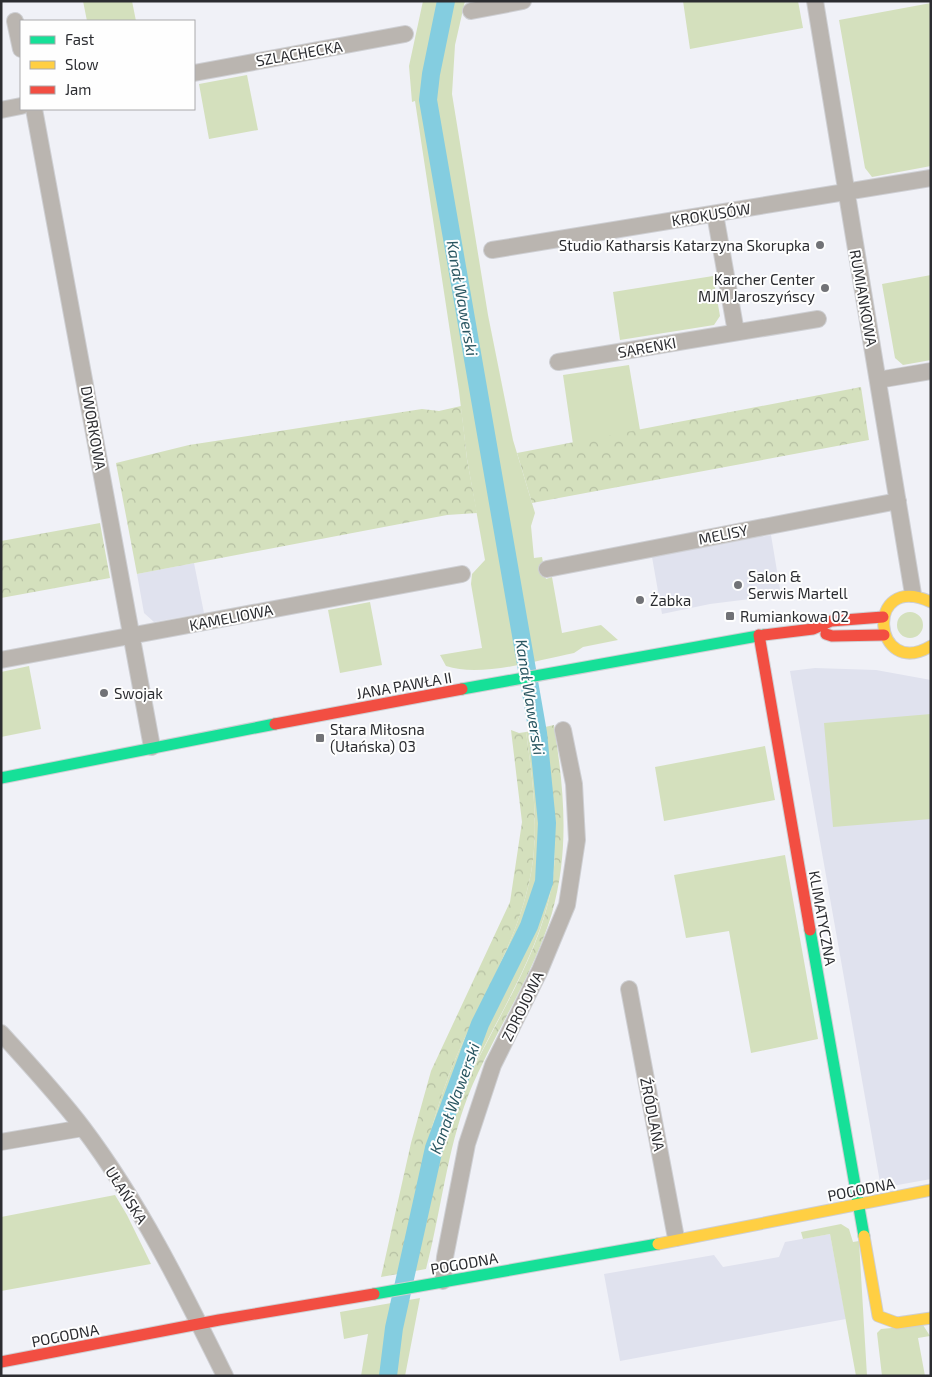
<svg xmlns="http://www.w3.org/2000/svg" width="932" height="1377" viewBox="0 0 932 1377" font-family="'Exo 2',sans-serif">
	<style>
		.built { fill: #e0e2ee }
		.grass { fill: #d4e0bd }
		.forest { fill: url(#forest-crowns) }
		.lines { fill: none; stroke-linecap: round; stroke-linejoin: round }
		.canal { stroke: #84cde0; stroke-width: 18 }
		.street-casing { stroke: #cecfd3; stroke-width: 18 }
		.fast-casing { stroke: #cecfd3; stroke-width: 13 }
		.slow-casing { stroke: #cecfd3; stroke-width: 13 }
		.jam-casing { stroke: #cecfd3; stroke-width: 13 }
		.street { stroke: #bab5b0; stroke-width: 16 }
		.fast { stroke: #16e098; stroke-width: 11 }
		.slow { stroke: #ffcf43; stroke-width: 11 }
		.jam { stroke: #f24e42; stroke-width: 11 }
		.poi-dot { fill: #717276; stroke: #fefefe; stroke-width: 2 }
		.labels { text-anchor: middle; dominant-baseline: central; stroke-width: 4; stroke-linejoin: round; paint-order: stroke }
		.street-label { font-size: 15px; fill: #2c2d31; stroke: #fefefe }
		.poi-label { font-size: 15px; fill: #2c2d31; stroke: #fefefe; text-anchor: start }
		.water-label { font-size: 16px; font-style: italic; fill: #295661; stroke: #fefefe }
	</style>
	<defs>
		<pattern id="forest-crowns" width="20" height="18" patternUnits="userSpaceOnUse" patternTransform="scale(1.25)"><rect width="20" height="18" fill="#d4e0bd"/><path d="M2 6a3 3 0 1 1 6 0M12 15a3 3 0 1 1 6 0" fill="none" stroke="#b6c0a3"/></pattern>
	</defs>
	<rect width="100%" height="100%" fill="#f0f1f7"/>
	<!-- built -->
	<path class="built" d="M771,535L781,595L710,604L662,614L652,557Z
		M194,563L204,613L154,622L144,613L137,574Z
		M815,668L876,670L931,680V1179L881,1188L790,671Z
		M830,1234L846,1319L620,1361L604,1274L714,1255L723,1267L779,1257L785,1242Z"/>
	<!-- grass -->
	<path class="grass" d="M83,1H132L136,21H87Z
		M423,1H465L455,45L452,94L488,315L513,440L535,513L531,526L534,558L542,557L546,579L552,577L562,633L601,625L618,640L583,647L574,653C538,660 481,678 446,666L440,655L482,648L471,584L472,574L485,560L467,459L459,391L415,101L412,102L409,66Z
		M683,1H798L803,28L690,49Z
		M931,3V166L872,177L865,168L839,20Z
		M247,75L258,130L209,139L199,84Z
		M931,275V360L903,365L895,358L882,284Z
		M713,276L720,316L714,325L620,340L613,292Z
		M629,365L640,430L573,444L563,375Z
		M370,602L382,665L340,673L328,610Z
		M897 625a13 13 0 1 1 26 0a13 13 0 1 1-26 0Z
		M29,666L41,729L1,737V672Z
		M931,714V819L833,827L824,723Z
		M545,727C550,778 561,838 551,889C538,958 490,1028 462,1093C438,1150 428,1211 415,1271L398,1274C413,1207 425,1139 449,1075C476,1004 523,938 533,860C538,817 532,774 526,732Z
		M765,746L775,800L664,821L655,767Z
		M785,855L818,1039L751,1053L729,931L686,938L674,875Z
		M115,1195L127,1215L151,1264L1,1291V1217Z
		M841,1224L849,1229L853,1242L859,1241L867,1376H856L830,1234L803,1239L801,1232Z
		M420,1298L405,1376H361L368,1334L344,1339L340,1312Z
		M923,1325L930,1336L918,1338L925,1376H882L877,1333L881,1329Z"/>
	<!-- forest -->
	<path class="forest" d="M861,387L869,440L532,503L517,453Z
		M461,406L467,459L477,513L447,515L137,574L116,463L189,445L422,409L439,411Z
		M100,523L110,578L1,598V541Z
		M554,725C564,790 570,849 552,913C533,977 493,1034 468,1096C447,1150 441,1212 426,1269L415,1271C428,1211 438,1150 462,1093C491,1027 538,960 551,889C561,838 550,778 545,727Z
		M511,730L519,733L526,732C532,774 538,817 533,860C523,938 476,1004 449,1075C425,1139 413,1207 398,1274L381,1277L411,1143L431,1071L510,902L522,822Z"/>
	<g class="lines">
		<!-- canal -->
		<path class="canal" d="M388,1376L394,1328L434,1148L480,1024L529,926L544,882L547,823L538,733L428,100L431,74L446,1"/>
		<!-- street casing -->
		<g class="street-casing">
			<path id="street" d="M815,1L913,594
				M471,11L523,1
				M15,21L21,49
				M194,73L405,34
				M34,109L152,747
				M1,110L21,106
				M715,214L736,332
				M492,250L931,178
				M558,362L818,319
				M878,380L931,371
				M547,569L898,501
				M1,660L462,574
				M629,989L676,1238
				M1,1033C29,1064 58,1095 83,1128C141,1205 183,1291 225,1376
				M1,1142L83,1128
				M443,1281L445,1257L467,1144L493,1065L540,970L567,905L577,840L574,784L563,730"/>
		</g>
		<!-- fast casing -->
		<g class="fast-casing">
			<path id="fast" d="M462,689L764,635
				M1,778L275,724
				M810,930L864,1236
				M374,1294L658,1244"/>
		</g>
		<!-- slow casing -->
		<g class="slow-casing">
			<path id="slow" d="M931,602C863,571 873,681 931,646
				M864,1236L878,1316L897,1323L931,1318
				M658,1244L931,1190"/>
		</g>
		<!-- jam casing -->
		<g class="jam-casing">
			<path id="jam" d="M826,634L832,636L884,635
				M759,635L810,930
				M764,635L813,629L831,621L883,617
				M275,724L462,689
				M1,1362L219,1320L374,1294"/>
		</g>
		<!-- street -->
		<use href="#street" class="street"/>
		<!-- fast -->
		<use href="#fast" class="fast"/>
		<!-- slow -->
		<use href="#slow" class="slow"/>
		<!-- jam -->
		<use href="#jam" class="jam"/>
	</g>
	<!-- markers -->
	<g class="poi-dot">
		<circle cx="820" cy="245" r="5"/>
		<circle cx="825" cy="288" r="5"/>
		<circle cx="738" cy="585" r="5"/>
		<circle cx="640" cy="600" r="5"/>
		<rect x="725" y="611" width="10" height="10" rx="2.5"/>
		<circle cx="104" cy="693" r="5"/>
		<rect x="315" y="733" width="10" height="10" rx="2.5"/>
	</g>
	<g class="labels">
		<!-- street labels -->
		<g class="street-label">
			<text transform="translate(299 53) rotate(-10)">SZLACHECKA</text>
			<text transform="translate(711 214) rotate(-9)">KROKUSÓW</text>
			<text transform="translate(864 298) rotate(80)">RUMIANKOWA</text>
			<text transform="translate(647 347) rotate(-10)">SARENKI</text>
			<text transform="translate(94 428) rotate(80)">DWORKOWA</text>
			<text transform="translate(723 534) rotate(-11)">MELISY</text>
			<text transform="translate(231 617) rotate(-11)">KAMELIOWA</text>
			<text transform="translate(404 685) rotate(-10)">JANA PAWŁA II</text>
			<text transform="translate(823 918) rotate(80)">KLIMATYCZNA</text>
			<text transform="translate(522 1006) rotate(-64)">ZDROJOWA</text>
			<text transform="translate(653 1114) rotate(79)">ŹRÓDLANA</text>
			<text transform="translate(861 1189) rotate(-11)">POGODNA</text>
			<text transform="translate(127 1195) rotate(58)">UŁAŃSKA</text>
			<text transform="translate(464 1263) rotate(-10)">POGODNA</text>
			<text transform="translate(65 1335) rotate(-11)">POGODNA</text>
		</g>
		<!-- poi labels -->
		<g class="poi-label">
			<text x="810" y="245" text-anchor="end">Studio Katharsis Katarzyna Skorupka</text>
			<text x="815" y="279" text-anchor="end">Karcher Center<tspan x="815" dy="17">MJM Jaroszyńscy</tspan></text>
			<text x="748" y="576">Salon &amp;<tspan x="748" dy="17">Serwis Martell</tspan></text>
			<text x="650" y="600">Żabka</text>
			<text x="740" y="616">Rumiankowa 02</text>
			<text x="114" y="693">Swojak</text>
			<text x="330" y="729">Stara Miłosna<tspan x="330" dy="17">(Ułańska) 03</tspan></text>
		</g>
		<!-- water labels -->
		<g class="water-label">
			<text transform="translate(463 298) rotate(80)">Kanał Wawerski</text>
			<text transform="translate(531 697) rotate(81)">Kanał Wawerski</text>
			<text transform="translate(454 1098) rotate(-70)">Kanał Wawerski</text>
		</g>
	</g>
	<!-- border -->
	<rect width="932" height="1377" fill="none" stroke="#2c2d31" stroke-width="5"/>
	<!-- legend -->
	<rect x="20" y="20" width="175" height="90" fill="#fefefe" stroke="#aaaaac"/>
	<rect x="30" y="36" width="25" height="8" fill="#16e098" stroke="#aaaaac"/>
	<text x="65" y="45" font-size="15" fill="#2c2d31">Fast</text>
	<rect x="30" y="61" width="25" height="8" fill="#ffcf43" stroke="#aaaaac"/>
	<text x="65" y="70" font-size="15" fill="#2c2d31">Slow</text>
	<rect x="30" y="86" width="25" height="8" fill="#f24e42" stroke="#aaaaac"/>
	<text x="65" y="95" font-size="15" fill="#2c2d31">Jam</text>
</svg>
